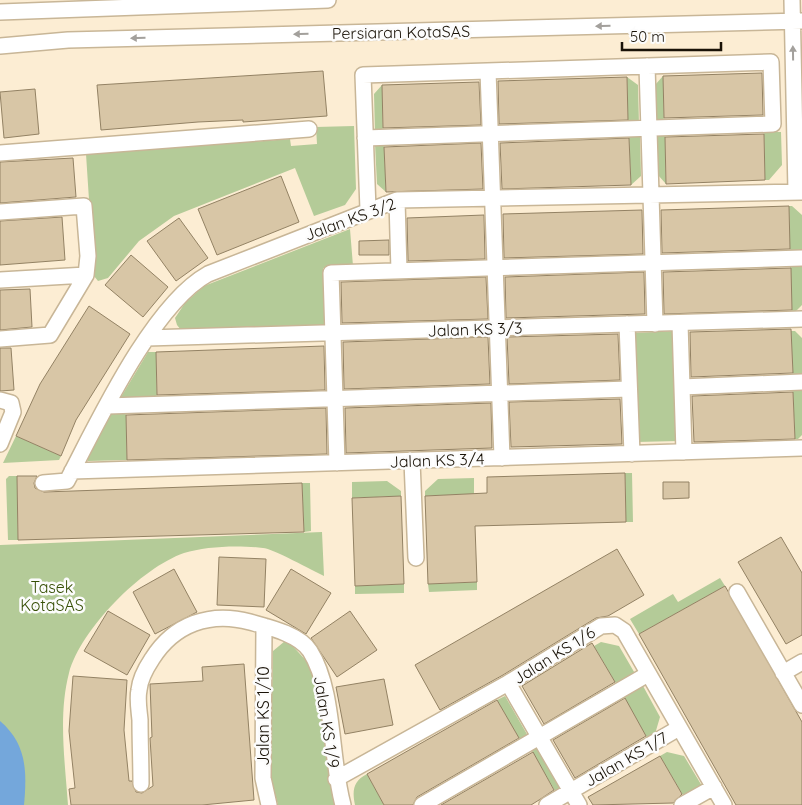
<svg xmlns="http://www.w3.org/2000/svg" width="802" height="805" viewBox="0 0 802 805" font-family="Quicksand,sans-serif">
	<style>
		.green { fill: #b4cb98 }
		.water { fill: #74a7db }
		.building { fill: #d8c6a6; stroke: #938264 }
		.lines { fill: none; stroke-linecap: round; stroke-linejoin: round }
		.minor-casing { stroke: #c8b697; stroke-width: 18 }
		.minor { stroke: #fff; stroke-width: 15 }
		.oneway { fill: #a3a09c }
		.labels { text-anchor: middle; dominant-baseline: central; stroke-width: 5; stroke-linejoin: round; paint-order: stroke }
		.street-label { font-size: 16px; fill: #191207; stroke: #fcfcfc }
		.park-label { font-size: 16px; fill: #364f05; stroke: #fcfcfc }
	</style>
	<rect width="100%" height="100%" fill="#fcedd3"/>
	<!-- green -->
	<path class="green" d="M663,76L664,124H656L655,85Z
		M627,77L638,85L639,125L628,126Z
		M382,85L383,134H375L374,94Z
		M354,126L356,189L345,205L314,216L295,168L174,216L139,241L108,278L98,281L94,276L86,154L290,139L291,146L317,144L316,127Z
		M764,132H781L782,165L769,180H765Z
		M629,136H640L641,176L631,185Z
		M656,136H665L666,184L658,175Z
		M375,144H384L386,192L377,184Z
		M789,206H792L802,215V254H790Z
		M350,229L353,266L323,268L325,328L181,330L177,325L175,318L185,303L204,286Z
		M802,263V305L795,312H792L790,264Z
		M676,331L678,441L636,442L633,333Z
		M791,331H795L802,338V379H793Z
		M148,352H156L157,400L124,401L121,397Z
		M793,391H802V435L798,439H795Z
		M126,412L127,460L88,461L85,457L111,413Z
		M16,436L61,456L59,460L3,463Z
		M625,473H632L633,522H626Z
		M9,476H17L18,540H8L6,479Z
		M474,478V494L425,496V491L438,479Z
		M387,481L401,491V496L352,498V482Z
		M302,483H310L311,531L304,532Z
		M322,532L324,576C313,571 272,548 263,548C239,545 206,546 184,553C141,568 81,629 69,673C58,715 65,762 68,805H0V545Z
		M720,578L725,586L639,634L630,619L673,594L678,602Z
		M477,582V590L429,592L428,584Z
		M404,584V593L355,594V586Z
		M285,641L289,642L311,666L314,673L330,773L338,805H278L270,775L273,651Z
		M601,642L619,646L637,677L618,687L594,646Z
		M643,686L660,717L655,734L647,738L624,697Z
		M505,696L528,736L520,740L497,700Z
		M539,746L562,786L555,791L532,751Z
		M667,752L684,756L702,786L684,797L660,756Z
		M367,774L384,805H355C352,791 353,781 367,774Z"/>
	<!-- water -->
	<path class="water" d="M0,721C27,744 27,772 24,805H0Z"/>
	<!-- building -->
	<path class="building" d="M323,71L327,116L243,122V120L198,122L101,130L97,85Z
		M762,73L763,115L664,118L663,76Z
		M627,77L628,120L499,124L498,81Z
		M479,82L481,125L383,128L382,85Z
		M35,89L39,134L4,138L0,92Z
		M764,134L765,180L666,184L665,137Z
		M629,138L631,185L502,189L500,143Z
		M481,143L483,189L386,192L384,147Z
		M73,158L76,197L0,203V162Z
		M281,176L299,222L217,255L198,209Z
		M789,206L790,249L662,253L661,210Z
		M642,210L643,254L504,258L503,214Z
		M484,215L485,259L408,261L407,218Z
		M62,217L65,260L0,265V221Z
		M179,218L208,258L176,281L147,241Z
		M389,240V255H359V241Z
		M131,255L168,287L143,317L105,285Z
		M791,268L792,310L664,314L663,272Z
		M644,272L645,314L506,318L505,277Z
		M486,277L488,319L342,323L341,282Z
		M30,289L32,327L0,330V290Z
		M89,306L130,334L76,420L61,456L16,436L40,384Z
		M791,329L793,373L691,377L690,332Z
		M618,334L620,380L509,384L507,337Z
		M488,337L490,384L344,389L343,342Z
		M324,346L325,390L157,395L156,352Z
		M0,348H11L14,390L0,391Z
		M793,392L795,439L694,442L692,396Z
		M620,399L622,444L511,447L509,402Z
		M491,403L492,448L346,453L345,408Z
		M326,408L327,454L127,460L126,415Z
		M625,473L626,522L475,526L477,582L428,584L425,496L487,493V477Z
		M17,476H37L34,483L35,488L44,492L302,483L304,532L18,540Z
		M663,482H689V498L663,499Z
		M401,496L404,584L355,586L352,498Z
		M781,537L802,573V635L786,644L738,562Z
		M617,549L644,595L608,616L596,618L503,675L440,710L415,665Z
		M219,557L266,559L264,607L217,605Z
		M174,569L197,612L155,634L133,592Z
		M291,569L331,593L306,634L266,610Z
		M725,586L802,722V805H736L639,634Z
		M108,611L150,635L127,675L84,651Z
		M350,611L377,650L337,677L311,638Z
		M592,643L615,682L544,724L522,686Z
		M244,664L254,800L202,805H71L69,789L75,788L69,731L73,676L127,680L124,730L129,781H132L136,792L142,793L153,786L150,738L152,737L150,684L203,681L202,667Z
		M384,679L393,725L345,734L336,687Z
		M625,698L646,736L575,778L553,740Z
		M497,700L519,738L417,797L413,805H384L367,774Z
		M533,752L554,790L539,800L531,805H441Z
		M660,756L682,794L673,803L593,805L588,797Z"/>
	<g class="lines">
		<!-- minor casing -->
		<g class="minor-casing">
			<path id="minor" d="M792,0L796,192
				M0,12L328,0
				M0,46L68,40L802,21
				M647,66L655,324
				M488,71L502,458
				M365,138L773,124L771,62L363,75L368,210
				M0,153L309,129
				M397,200L399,271
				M0,212L84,206L88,256L86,275L50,335L0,339
				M0,280L86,275
				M680,323L684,452
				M627,324L632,454
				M147,338L802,319
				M682,387L802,382
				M0,400L11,403L13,412L0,444
				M107,406L629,389
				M412,461L416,558
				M337,463L331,273L802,258
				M72,471L802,448
				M43,483L67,481C97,424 152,305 208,274L397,200L802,192
				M737,592L802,705
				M264,626L263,778L269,805
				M783,673L802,662
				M508,683L579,805
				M336,779L508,683L601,626L615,625L624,631L724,805
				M141,784C141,763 140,741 140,720C139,710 137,699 139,690C140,679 146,668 152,659C174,624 210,611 250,622C268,627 299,634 310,651C335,691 330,758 343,805
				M422,805L648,674
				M547,805L679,728
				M682,805L714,787"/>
		</g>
		<!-- minor -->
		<use href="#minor" class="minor"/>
	</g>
	<!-- one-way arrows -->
	<defs><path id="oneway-solid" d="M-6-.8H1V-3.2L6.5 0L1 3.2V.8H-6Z" transform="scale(1.25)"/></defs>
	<g class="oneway">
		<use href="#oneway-solid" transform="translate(603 26) rotate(179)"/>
		<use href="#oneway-solid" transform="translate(301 34) rotate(179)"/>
		<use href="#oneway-solid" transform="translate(138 38) rotate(179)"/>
		<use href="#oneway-solid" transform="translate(793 53) rotate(-91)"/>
	</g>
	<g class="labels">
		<!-- street labels -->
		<g class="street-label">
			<text transform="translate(401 32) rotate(-1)">Persiaran KotaSAS</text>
			<text transform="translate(350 219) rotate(-20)">Jalan KS 3/2</text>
			<text transform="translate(475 329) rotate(-2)">Jalan KS 3/3</text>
			<text transform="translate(437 460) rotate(-2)">Jalan KS 3/4</text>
			<text transform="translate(554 655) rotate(-32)">Jalan KS 1/6</text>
			<text transform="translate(263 716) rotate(-90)">Jalan KS 1/10</text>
			<text transform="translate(327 722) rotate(81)">Jalan KS 1/9</text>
			<text transform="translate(626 759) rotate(-30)">Jalan KS 1/7</text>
		</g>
		<!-- park labels -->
		<g class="park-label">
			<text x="52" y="587">Tasek<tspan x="52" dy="18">KotaSAS</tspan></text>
		</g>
	</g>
	<!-- scale -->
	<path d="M622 42v8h99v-8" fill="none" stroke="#191207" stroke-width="2.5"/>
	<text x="630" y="42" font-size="15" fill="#191207" stroke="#fcfcfc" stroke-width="4" paint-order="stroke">50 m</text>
</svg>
